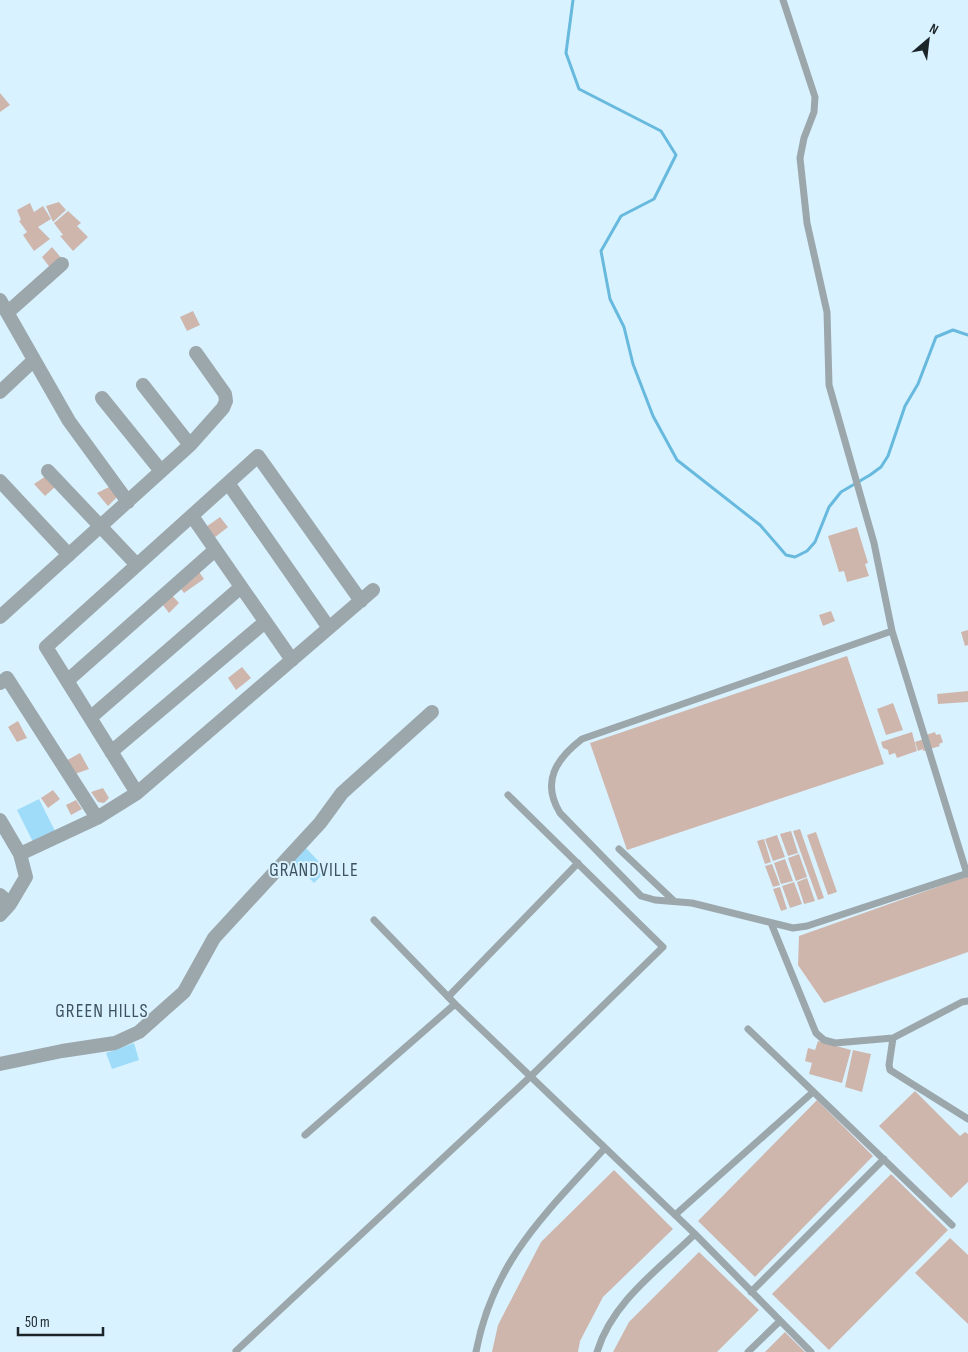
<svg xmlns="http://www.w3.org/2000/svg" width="968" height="1352" viewBox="0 0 968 1352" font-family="'Sofia Sans Condensed',sans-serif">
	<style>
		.green { fill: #9fdcf9 }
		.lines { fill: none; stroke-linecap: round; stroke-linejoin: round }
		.stream { stroke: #67b9de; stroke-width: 3 }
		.building { fill: #cfb6ad }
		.service { stroke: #9ca7ac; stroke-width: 7 }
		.minor { stroke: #9ca7ac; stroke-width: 14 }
		.labels { text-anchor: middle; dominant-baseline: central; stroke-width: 4; stroke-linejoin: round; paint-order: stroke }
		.neighbourhood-label { font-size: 19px; letter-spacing: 1px; fill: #3e535e; stroke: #d9f2ff }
	</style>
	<rect width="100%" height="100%" fill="#d9f2ff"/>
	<!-- green -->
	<path class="green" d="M39,799L56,833L34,844L17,810Z
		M304,846L327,870L314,883L291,859Z
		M134,1043L139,1060L112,1069L106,1053Z"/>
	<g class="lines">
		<!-- stream -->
		<path class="stream" d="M573,0L566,53L579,89L661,131L676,155L654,199L621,216L601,251L610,299L624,327L633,364L653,416L677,460L760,525L786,555L795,557L807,551L815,542L829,507L841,492L870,475L881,467L888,456L905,406L918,384L936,337L953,330L968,335"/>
	</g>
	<!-- building -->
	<path class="building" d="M0,93L10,105L0,112Z
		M59,202L66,210L53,222L46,206Z
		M30,203L34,212L43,206L51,219L38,227L50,239L34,251L23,235L27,232L19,221L21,220L17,210Z
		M68,211L81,223L77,226L88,237L73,251L60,236L63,235L54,223Z
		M52,247L63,260L51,269L42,257Z
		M193,311L200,325L187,331L180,317Z
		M46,476L55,487L45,496L34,484Z
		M109,487L118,496L108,506L97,493Z
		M220,517L228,527L214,538L206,527Z
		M857,527L868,563L865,564L869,576L847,582L844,571L839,572L828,536Z
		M197,569L204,579L184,593L178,585Z
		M169,592L179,603L169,613L159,600Z
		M831,611L835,621L823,626L819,615Z
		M968,630V645L965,646L961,632Z
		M847,656L884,764L627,850L590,743Z
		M242,667L251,678L236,690L228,678Z
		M968,691V702L938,704L937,694Z
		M893,703L903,730L886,735L877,709Z
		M18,721L27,738L17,742L8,727Z
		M912,732L917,751L897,758L895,753L889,755L888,750L883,748L881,742Z
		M935,732L936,735L940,734L943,742L939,744L940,746L923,751V749L918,751L915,742L927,738L926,735Z
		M80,753L89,769L72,775L64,762Z
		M103,788L109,798L104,803L98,802L91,792Z
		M53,790L60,799L48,808L41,798Z
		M76,800L82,809L71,815L66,805Z
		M800,829L824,898L818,900L793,831Z
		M791,831L798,853L788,856L780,834Z
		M816,832L837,892L828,895L807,835Z
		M777,835L785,857L773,861L765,839Z
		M764,839L771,862L765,864L757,841Z
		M799,854L807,877L796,881L788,858Z
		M785,859L793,881L781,884L774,863Z
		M772,864L780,885L773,887L765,866Z
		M968,876V952L824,1003L798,965L799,936Z
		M807,878L815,901L804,904L797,882Z
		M794,882L802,904L790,908L782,886Z
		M780,887L787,909L781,911L773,889Z
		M818,1041L851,1050L842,1083L809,1074L812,1063L805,1061L808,1048L815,1050Z
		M853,1050L871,1054L862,1092L845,1087Z
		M915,1091L960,1136L965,1132L968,1134V1182L951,1198L879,1126Z
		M817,1100L873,1156L755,1277L698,1221Z
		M614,1170L673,1229L603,1297L580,1341L578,1352H492L498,1325L541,1242Z
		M891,1174L948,1230L829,1350L772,1294Z
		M950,1238L968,1255V1324L915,1273Z
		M699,1252L759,1310L717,1352H613L629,1322Z
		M785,1332L805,1352H765Z"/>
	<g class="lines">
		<!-- service -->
		<path class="service" d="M783,0L815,97L814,112L804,138L800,158L807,223L827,312L829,385L874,543L892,631L967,874
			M892,631L582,739C556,759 541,782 560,813L641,896L655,900L692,903L793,928L807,926L968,873
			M619,849L673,900
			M374,920L455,1004L695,1234L811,1352
			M771,923L816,1033L824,1040L835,1043L893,1038L962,1002L968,1001
			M448,997L578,863
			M748,1029L952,1225
			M893,1038L889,1065L890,1070L968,1119
			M305,1135L455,1004
			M675,1215L813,1092
			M751,1292L884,1159
			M237,1352L236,1351L531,1076L663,947L508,795
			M476,1352C493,1261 546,1213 605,1148
			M597,1352C612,1302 659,1269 695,1234
			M748,1352L780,1321"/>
		<!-- minor -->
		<path class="minor" d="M0,300L69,421L128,502
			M8,312L62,264
			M143,385L190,445
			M0,392L34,360
			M102,398L161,471
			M48,471L137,565
			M0,481L69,555
			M228,483L329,628
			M192,516L292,660
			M0,617L190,445L223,408L226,401L225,394L196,353
			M67,681L215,550
			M0,683L7,678L97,818
			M90,718L241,587
			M111,752L265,622
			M137,793L46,647L258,456L361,601
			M0,820L20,854L26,877L10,904L0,915
			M20,854L97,818L137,793L373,590
			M0,895L10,904
			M0,1064L62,1051L115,1043L139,1032L184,992L214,938L320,823L342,793L432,712"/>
	</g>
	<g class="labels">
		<!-- neighbourhood labels -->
		<g class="neighbourhood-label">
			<text x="314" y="870">GRANDVILLE</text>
			<text x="102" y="1011">GREEN HILLS</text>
		</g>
	</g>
	<!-- north arrow -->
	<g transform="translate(928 40) rotate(28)" stroke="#d9f2ff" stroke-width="4" paint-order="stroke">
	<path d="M0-4L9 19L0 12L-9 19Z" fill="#1b2429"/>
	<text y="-8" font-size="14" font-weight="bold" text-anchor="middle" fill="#1b2429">N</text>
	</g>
	<!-- scale -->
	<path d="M18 1327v8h85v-8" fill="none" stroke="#1b2429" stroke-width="2.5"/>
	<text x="25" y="1327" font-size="15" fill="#1b2429" stroke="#d9f2ff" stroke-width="4" paint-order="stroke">50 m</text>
</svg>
